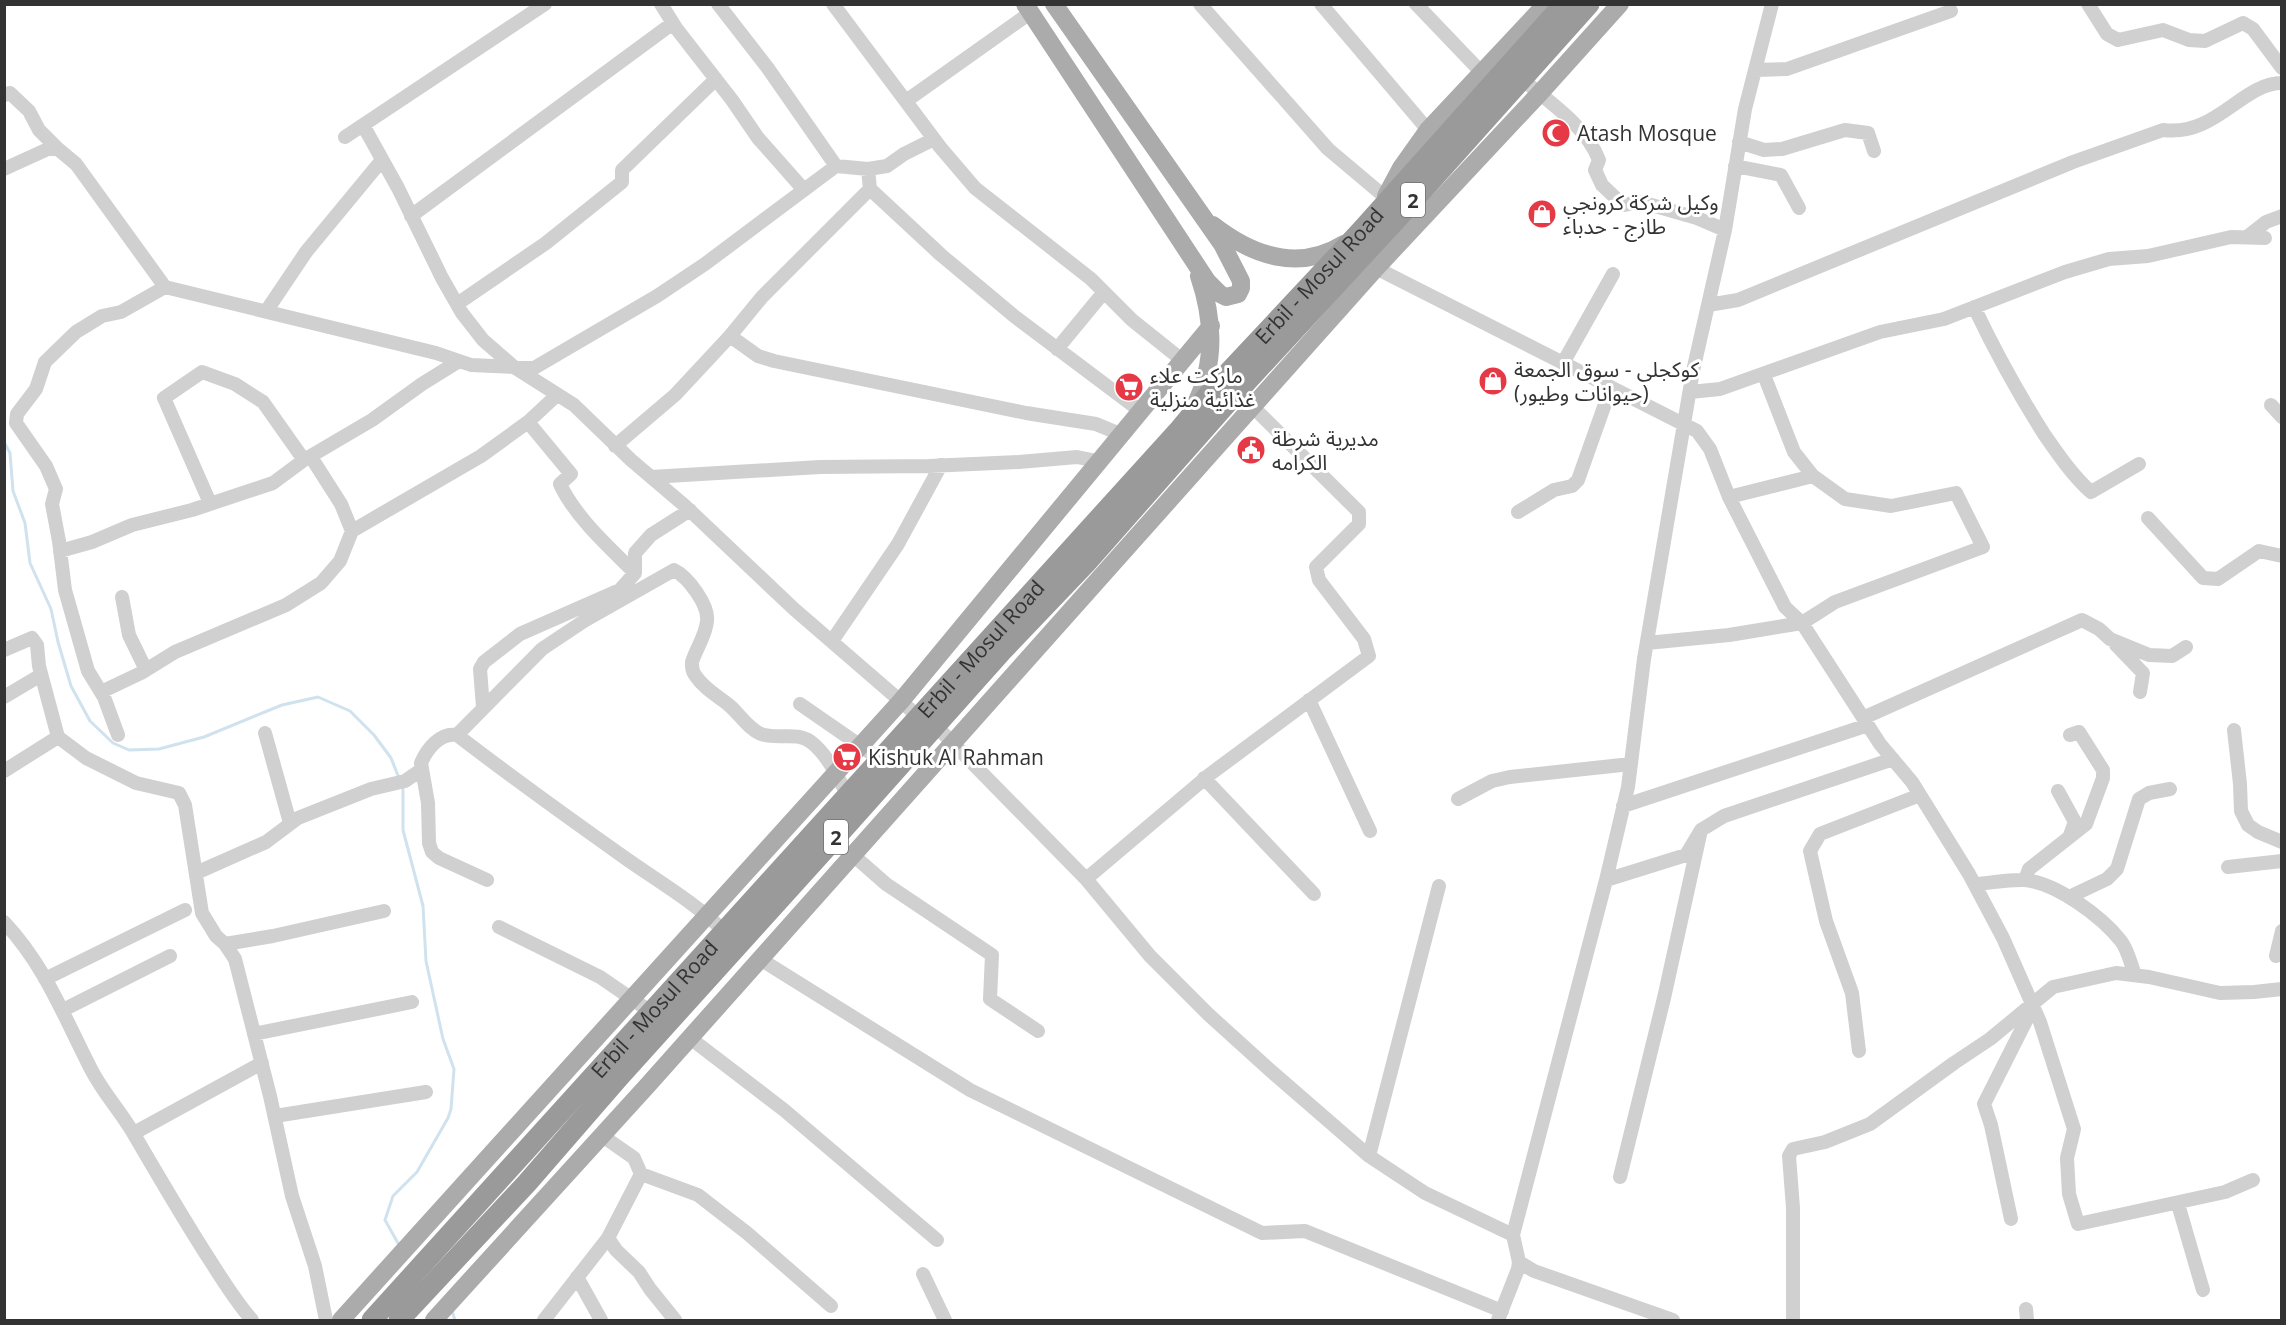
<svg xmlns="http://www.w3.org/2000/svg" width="2286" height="1325" viewBox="0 0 2286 1325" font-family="'Open Sans','Noto Sans Arabic',sans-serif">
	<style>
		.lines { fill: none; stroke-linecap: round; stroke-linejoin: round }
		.stream { stroke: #cfe2ee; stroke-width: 3 }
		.minor { stroke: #d0d0d0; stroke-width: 14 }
		.major { stroke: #ababab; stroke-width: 18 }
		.highway { stroke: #9a9a9a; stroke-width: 21 }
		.labels { text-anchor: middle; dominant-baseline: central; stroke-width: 6; stroke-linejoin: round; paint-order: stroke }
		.shield { fill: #fff; stroke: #707070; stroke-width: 1.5 }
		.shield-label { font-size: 20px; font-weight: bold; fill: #333 }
		.poi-label { font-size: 21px; fill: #333; stroke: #fff; text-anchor: start }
		.street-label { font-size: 21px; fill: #333; stroke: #fff }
	</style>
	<rect width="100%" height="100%" fill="#fff"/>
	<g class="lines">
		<!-- stream -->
		<path class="stream" d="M4,442L10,453L13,491L25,523L30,563L51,609L58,642L71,686L90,721L113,743L129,750L159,749L204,737L282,705L318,697L350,711L374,735L391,758L399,778
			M399,1245L385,1220L393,1196L417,1172L448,1118L451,1109L454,1069L443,1039L426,961L423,906L403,830V787
			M452,1311L455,1320"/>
		<!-- minor -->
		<path class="minor" d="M661,4L676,28L732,100L758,138L804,190
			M718,4L767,67L836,166L868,169L887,166L904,154L934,139
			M833,4L940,147L975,188L1091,279L1132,320L1182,360
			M1200,4L1328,149L1385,197
			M1321,4L1428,130
			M1416,4L1483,74
			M2088,4L2107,34L2118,40L2163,30L2189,40L2205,41L2243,23L2253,29L2282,68
			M1755,70L1787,69L1951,11
			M1522,79C1549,102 1586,126 1599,160L1595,170L1602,185L1623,205L1641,202L1697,218L1725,230
			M4,95L10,93L29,111L39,130L58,149
			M906,101L1030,13
			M363,125L398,188L442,278L462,313L483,340L514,367L574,405L631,460L684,505L794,609L919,717
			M345,137L545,4
			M1739,142L1764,150L1782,149L1845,130L1868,133L1874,151
			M1735,166L1781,175L1799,208
			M4,169L48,149H58L76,164L165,287
			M868,169L870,189L941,255L1014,316L1139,410
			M870,189L762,297L730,336L758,356L774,361L1026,413L1096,424L1120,434
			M411,216L673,23
			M2247,237L2266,222L2282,216
			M1368,264L1697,431L1710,449L1729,497L1785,607L1802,623L1880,744L1912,782L1969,874L2003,938L2040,1022L2074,1129L2067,1158L2069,1194L2078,1224L2225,1192L2253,1180
			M457,304L546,243L622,182V170L716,79
			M1708,305L1738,300L2073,162L2163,130C2216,137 2242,83 2282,83
			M1974,307C1995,351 2018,393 2044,434C2058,454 2072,475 2091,492L2139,464
			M267,310L306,252L382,160
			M1057,349L1104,292
			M1563,363L1613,274
			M1690,392L1720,389L1880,332L1944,319L2065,272L2109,259L2148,256L2231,237L2265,238
			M557,395L528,422L571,474L560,484C575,517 610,548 635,573
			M2271,405L2282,417
			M615,446L675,395L730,336
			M311,457L341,504L352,531L481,456L528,422
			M651,477L820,467L929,466L1019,462L1077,457L1097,461
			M1729,497L1813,476
			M210,503L164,398L202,372L235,384L263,402L304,460
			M1518,512L1554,490L1572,486L1578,480L1611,387
			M2148,518L2203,578L2218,579L2259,551L2282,556
			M60,551L92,542L132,525L192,510L273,483L304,460L372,420L422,384L459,361
			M122,597L129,635L146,670
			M832,641L898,544L941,465
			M1647,643L1729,635L1802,623L1835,602L1983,547L1956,493L1891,506L1845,499L1813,476L1794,452L1764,375
			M2116,645L2143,673L2140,692
			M4,650L32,638L37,645L39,666L58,737L86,758L136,783L179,793L185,805L202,913L216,936L225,944L235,959L270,1096L292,1196L315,1266L326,1320
			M101,692L141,673L175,652L286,605L321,583L340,561L352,531
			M4,697L41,675
			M1309,700L1370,831
			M800,704L881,760
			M483,707L480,669L484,662L520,634L620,590L635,573V553L651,535L690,510
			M1863,718L2082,620L2099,629L2110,639L2149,655L2172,656L2186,647
			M935,725L1086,879L1150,956L1208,1014L1271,1071L1369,1156L1425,1193L1513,1235
			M2234,730L2240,784L2241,811L2248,825L2258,832L2282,842
			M265,733L290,823
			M118,735L104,697L88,671L65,590L59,541L52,504L56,489L46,466L16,423L17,414L36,389L45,362L76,332L102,316L121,312L165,287L436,353L471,365L534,368L657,296L705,264L836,166
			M457,735L542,649L584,621L674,570C688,577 709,605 707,621C706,635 696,649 692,662C692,668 692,671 695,675C704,689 718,696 730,706C740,715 749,729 761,734C777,740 797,731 811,742C828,755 838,778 848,796
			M4,771L58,737
			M1204,778L1314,894
			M2058,791L2075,822L2070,835
			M1458,799L1492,781L1510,777L1631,764
			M1623,806L1868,725
			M853,855L886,884L992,955L990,999L1038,1031
			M2228,867L2282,861
			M196,873L266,842L298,818L371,789L405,781L421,770
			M1086,879L1209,775L1369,656L1364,639L1319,580L1316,567L1359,524V512L1253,407L1236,393
			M487,880L439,858L432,852L429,843L428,803L421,763C427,749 440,732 457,735C513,778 570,819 628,860C661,883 695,903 724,931
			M1606,880L1686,855L1701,830L1724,816L1893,759
			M2025,880L2029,869L2086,824L2103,778V770L2079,732L2070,735
			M1975,884C1991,883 2009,879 2025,880C2057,883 2102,917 2121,941C2128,950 2131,965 2135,975
			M2069,897L2107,879L2117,869L2139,799L2149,793L2170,789
			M4,922C45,965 65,1019 92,1071C104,1094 122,1113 135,1136C160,1179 185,1222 213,1265C225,1284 237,1303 252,1320
			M499,927L600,977L651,1012
			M225,944L273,936L384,911
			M2276,956L2282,931
			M760,959L970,1090L1262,1233L1305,1231L1502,1311
			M45,979L185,910
			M63,1010L170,956
			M254,1034L412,1002
			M690,1038L784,1110L937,1240
			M1859,1051L1852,993L1826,921L1810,851L1820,834L1920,795
			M275,1116L426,1092
			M134,1133L262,1063
			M601,1135L634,1158L641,1174L698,1195L747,1233L831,1306
			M1369,1156L1439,886
			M1620,1177L1664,998L1701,830
			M2178,1204L2203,1290
			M2011,1219L1991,1125L1984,1104L2033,1007
			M608,1238L616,1250L639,1272L650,1289L675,1320
			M1519,1262L1534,1271L1673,1320
			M923,1274L945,1320
			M577,1277L601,1320
			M2026,1309L2027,1320
			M544,1320L608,1238L641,1174
			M1498,1320L1518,1269L1519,1262L1513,1235L1606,880L1628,787L1644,659L1693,371L1725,230L1745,109L1772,4
			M1793,1320V1208L1789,1156L1793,1149L1825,1142L1870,1124L1954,1063L1990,1039L2053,987L2116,973L2149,977L2220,993L2254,992L2282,989"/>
		<!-- major -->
		<path class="major" d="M1025,4L1207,281L1220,294L1226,297L1238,294L1241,288V281L1222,244L1054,4
			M1386,196L1401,168L1428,130L1546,4
			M1213,225C1253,256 1299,272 1344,244
			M1194,407C1216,365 1214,320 1199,276
			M341,1320L901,701L1211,326
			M434,1320L647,1086L1377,267L1539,94L1620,4"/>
		<!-- highway -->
		<g class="highway">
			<path id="s1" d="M372,1320L1180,429L1214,388L1360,232L1564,4"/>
			<path d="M399,1320L527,1183L619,1077L846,826L1002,651L1086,563L1236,393L1394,222L1589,4"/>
		</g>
	</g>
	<!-- icons -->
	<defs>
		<g id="mosque-disc" transform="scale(1.5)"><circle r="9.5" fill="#e63946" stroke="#fff"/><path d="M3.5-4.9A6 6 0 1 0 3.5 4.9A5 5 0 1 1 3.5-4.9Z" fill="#fff"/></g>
		<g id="shop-disc" transform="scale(1.5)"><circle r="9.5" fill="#e63946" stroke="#fff"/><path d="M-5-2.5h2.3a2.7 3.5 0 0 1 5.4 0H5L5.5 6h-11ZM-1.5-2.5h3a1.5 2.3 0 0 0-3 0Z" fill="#fff"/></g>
		<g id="supermarket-disc" transform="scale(1.5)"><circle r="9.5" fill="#e63946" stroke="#fff"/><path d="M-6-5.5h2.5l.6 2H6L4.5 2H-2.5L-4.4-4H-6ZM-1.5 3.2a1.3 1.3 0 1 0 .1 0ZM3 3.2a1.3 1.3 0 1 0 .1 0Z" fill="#fff"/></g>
		<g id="civic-disc" transform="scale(1.5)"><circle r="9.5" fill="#e63946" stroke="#fff"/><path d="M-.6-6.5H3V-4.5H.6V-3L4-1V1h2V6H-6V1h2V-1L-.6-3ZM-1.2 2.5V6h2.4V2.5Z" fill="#fff"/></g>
	</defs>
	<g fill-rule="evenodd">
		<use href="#mosque-disc" x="1556" y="133"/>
		<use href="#shop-disc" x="1542" y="214"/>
		<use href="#shop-disc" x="1493" y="381"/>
		<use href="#supermarket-disc" x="1129" y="387"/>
		<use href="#civic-disc" x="1251" y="450"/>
		<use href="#supermarket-disc" x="847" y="757"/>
	</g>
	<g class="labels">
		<!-- shield labels -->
		<g class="shield">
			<rect x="1401" y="183" width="24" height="34" rx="4.5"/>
			<rect x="824" y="820" width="24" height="34" rx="4.5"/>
		</g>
		<g class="shield-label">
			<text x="1413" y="200">2</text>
			<text x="836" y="837">2</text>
		</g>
		<!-- poi labels -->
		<g class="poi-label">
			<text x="1577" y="133">Atash Mosque</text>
			<text x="1563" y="202">وكيل شركة كرونجي<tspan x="1563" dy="24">طازج - حدباء</tspan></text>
			<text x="1514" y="369">كوكجلي - سوق الجمعة<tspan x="1514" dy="24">(حيوانات وطيور)</tspan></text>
			<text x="1150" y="375">ماركت علاء<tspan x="1150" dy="24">غذائية منزلية</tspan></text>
			<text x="1272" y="438">مديرية شرطة<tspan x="1272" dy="24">الكرامه</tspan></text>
			<text x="868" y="757">Kishuk Al Rahman</text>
		</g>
		<!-- street labels -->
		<g class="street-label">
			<text stroke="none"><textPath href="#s1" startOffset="1410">Erbil - Mosul Road</textPath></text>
			<text stroke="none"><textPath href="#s1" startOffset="906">Erbil - Mosul Road</textPath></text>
			<text stroke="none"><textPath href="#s1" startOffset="420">Erbil - Mosul Road</textPath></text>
		</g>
	</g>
	<!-- border -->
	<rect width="2286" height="1325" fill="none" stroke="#333333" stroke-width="12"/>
</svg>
